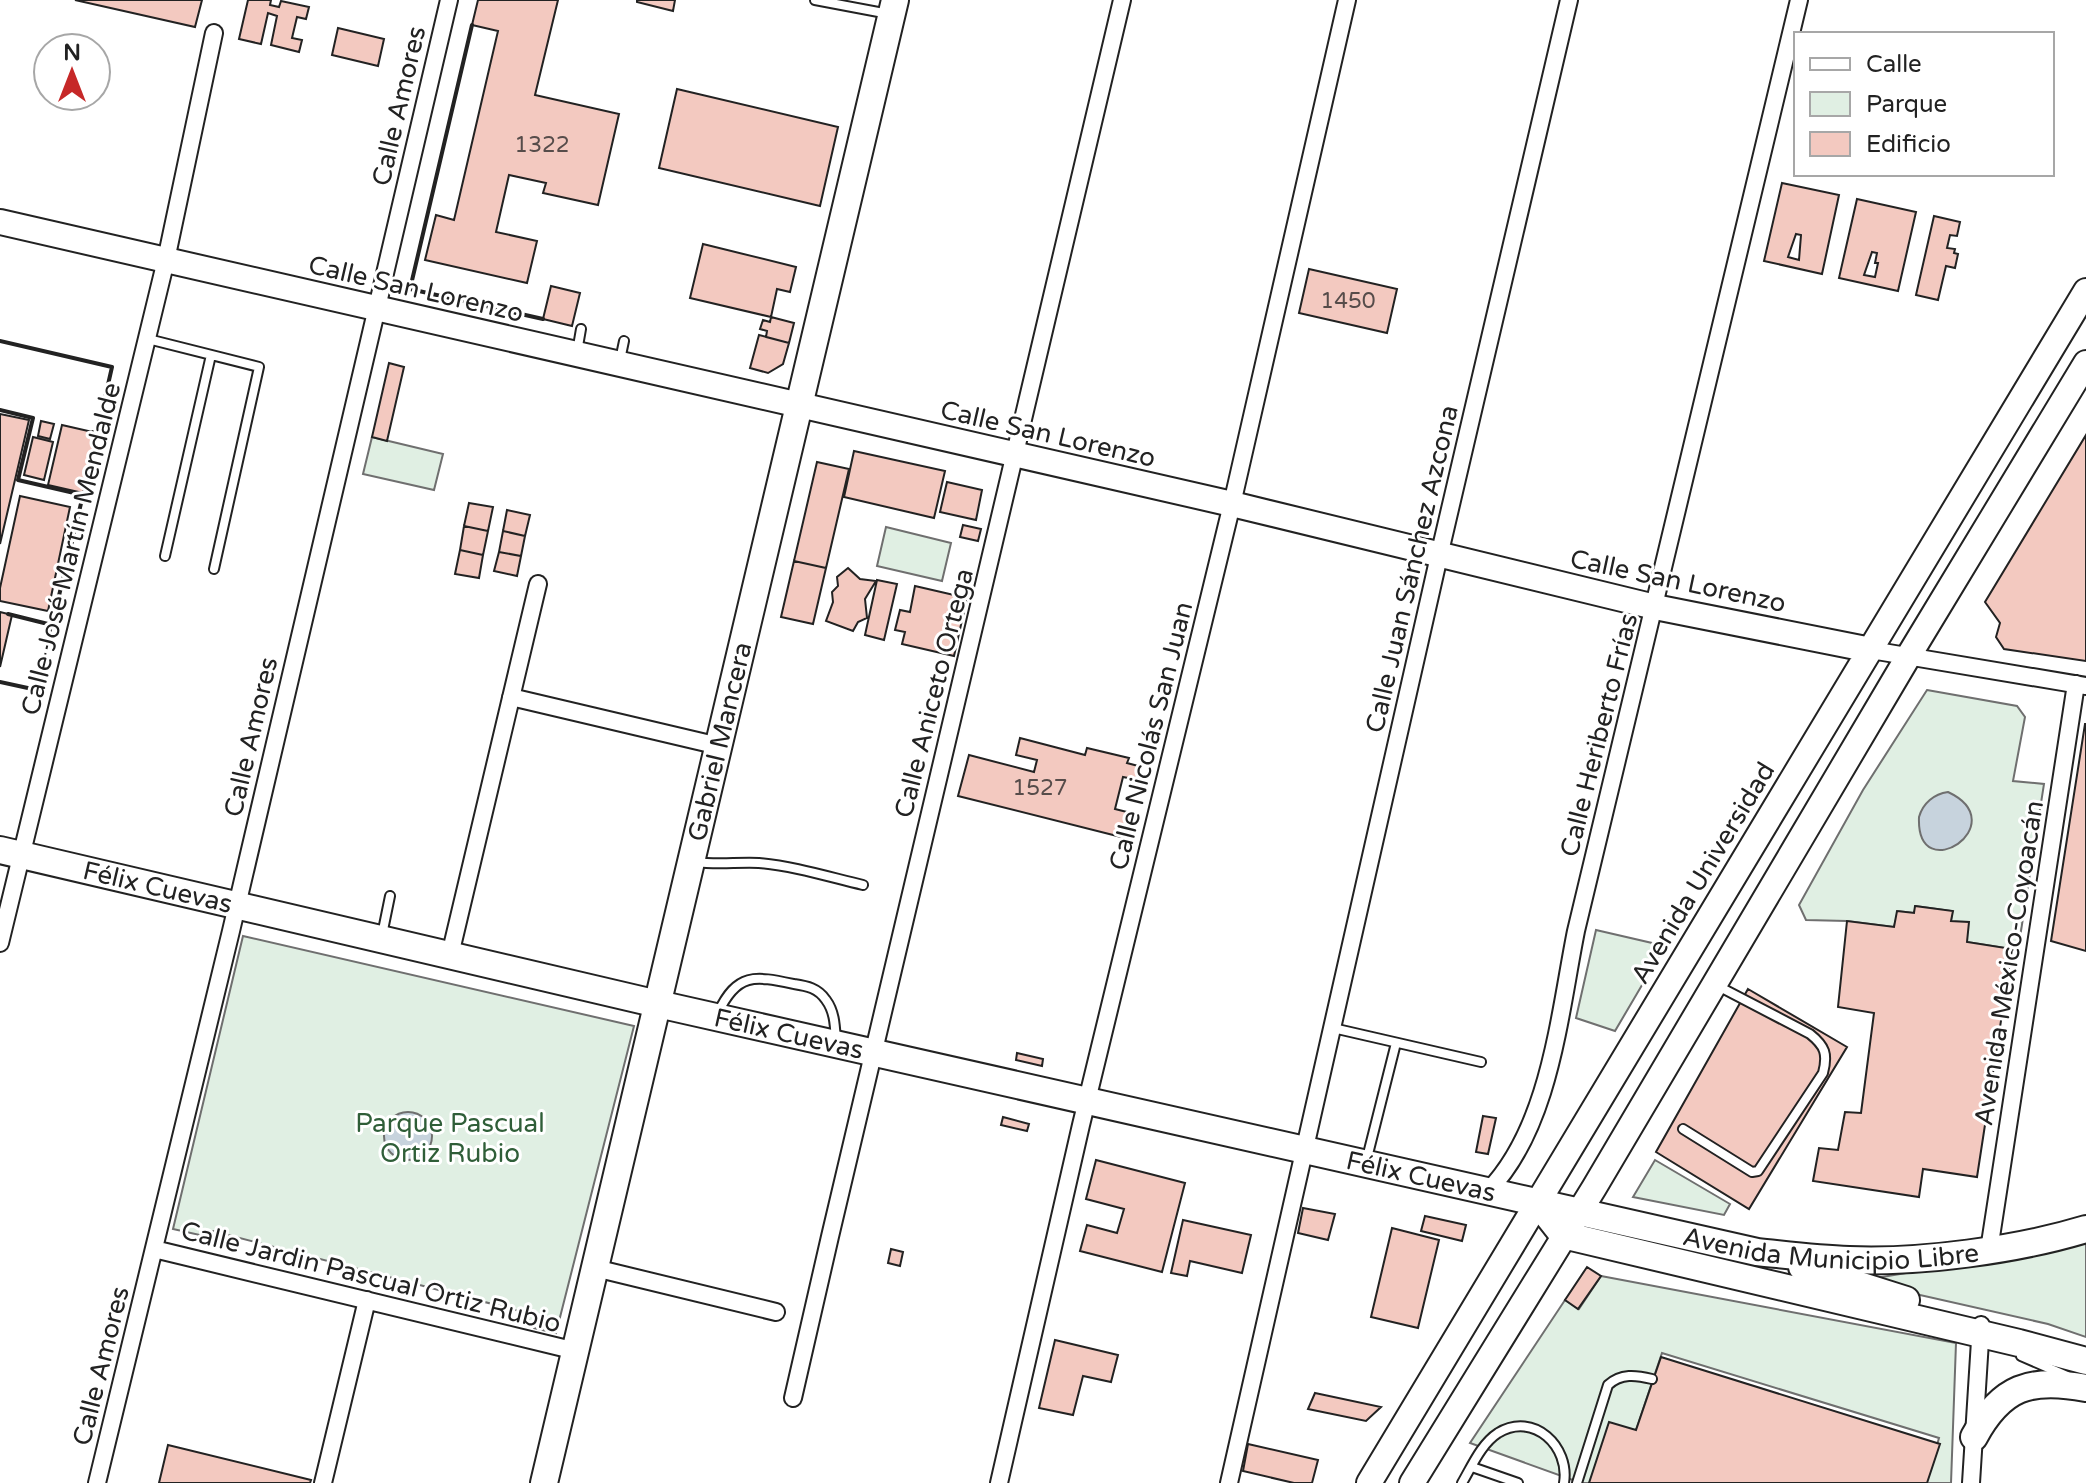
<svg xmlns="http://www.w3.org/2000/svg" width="2086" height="1483" viewBox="0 0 2086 1483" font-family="'Varela Round',sans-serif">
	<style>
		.green { fill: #e0efe3; stroke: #6f6f6f; stroke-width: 2 }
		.water { fill: #c7d3dd; stroke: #6f6f6f; stroke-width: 2 }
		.building { fill: #f3c9c0; stroke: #222; stroke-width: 2; fill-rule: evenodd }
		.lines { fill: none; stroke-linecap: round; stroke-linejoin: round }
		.lane-casing { stroke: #222; stroke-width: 12 }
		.street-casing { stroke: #222; stroke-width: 20 }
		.secondary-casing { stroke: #222; stroke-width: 28 }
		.primary-casing { stroke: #222; stroke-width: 30 }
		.lane { stroke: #fff; stroke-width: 8 }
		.street { stroke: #fff; stroke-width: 16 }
		.secondary { stroke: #fff; stroke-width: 24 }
		.primary { stroke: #fff; stroke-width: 26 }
		.fence { stroke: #222; stroke-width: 2; stroke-dasharray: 10 4; stroke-linecap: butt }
		.wall { stroke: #222; stroke-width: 4 }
		.labels { text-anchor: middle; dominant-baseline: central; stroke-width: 6; stroke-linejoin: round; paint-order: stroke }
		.number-label { font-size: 22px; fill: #564c4a }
		.street-label { font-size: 26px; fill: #222; stroke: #fff }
		.park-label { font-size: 26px; fill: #2f5e38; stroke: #fff }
	</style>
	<rect width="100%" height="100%" fill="#fff"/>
	<!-- green -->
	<path class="green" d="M372,437L443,454L434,490L363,474Z
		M886,527L951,543L942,581L877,566Z
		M1927,690L2017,706L2025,717L2013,781L2044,784L2018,950L1967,942L1951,921L1952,911L1916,906L1914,913L1898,911L1894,927L1847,921L1806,920L1799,905L1863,790Z
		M1596,930L1665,946L1615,1031L1576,1018Z
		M243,936L634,1026L556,1333L534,1328L523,1312L213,1231L204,1236L173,1229Z
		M1655,1160L1730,1204L1724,1215L1633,1197Z
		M2086,1236V1337L2048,1324L1858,1281L2044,1250Z
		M1601,1276L1956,1343L1951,1483H1926L1939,1438L1662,1353L1636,1430L1589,1483H1581L1470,1443L1565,1300L1579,1309Z"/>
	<!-- water -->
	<path class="water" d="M1948,792C2016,824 1916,890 1919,817C1923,803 1934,794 1948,792Z
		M384 1136a24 24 0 1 1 48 0a24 24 0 1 1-48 0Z"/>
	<!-- building -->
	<path class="building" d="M75,0H202L195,27Z
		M248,0H271L270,5L279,7L281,1L309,7L306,19L297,17L292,38L302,40L299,52L271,45L277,16L268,13L261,44L239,39Z
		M478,0H558L535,95L619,114L598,205L543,193L546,183L509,175L496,232L537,241L527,283L425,260L436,215L454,220L498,31L472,25Z
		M637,0H675L673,11L637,2Z
		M338,28L384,39L378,66L332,55Z
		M677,89L838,127L820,206L659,168Z
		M1782,183L1839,195L1822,274L1764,261ZM1796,234L1801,235L1799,260L1788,257Z
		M1857,199L1916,212L1898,291L1839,278ZM1872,252L1877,253L1875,263H1878L1875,277L1864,275Z
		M1934,216L1960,222L1957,236L1950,235L1947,248L1955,249L1954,253L1958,254L1955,268L1946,266L1938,300L1916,295Z
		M703,244L796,267L790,292L777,289L771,317L690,298Z
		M1309,269L1397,289L1387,333L1299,313Z
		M551,286L580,293L572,326L543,319Z
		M771,317L794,323L789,343L766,337L767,331L760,329L763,320L770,322Z
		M759,335L789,343L783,364L768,373L750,368Z
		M389,363L404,367L387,441L372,437Z
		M0,414L29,420L0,544Z
		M41,421L54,424L50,439L38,436Z
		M62,425L97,433L83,493L48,485Z
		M2086,435V661L2004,649L1996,637L2000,623L1985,602Z
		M33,437L53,442L44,480L24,475Z
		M854,451L945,471L934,518L844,497Z
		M817,462L849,469L826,568L794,561Z
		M947,482L982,490L976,520L940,512Z
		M20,496L70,507L48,611L0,601V588Z
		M469,503L493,507L488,531L464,526Z
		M507,510L530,515L525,536L503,531Z
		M963,525L981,529L978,541L960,537Z
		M464,526L488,531L483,555L460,550Z
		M503,531L525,536L521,556L499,552Z
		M460,550L483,555L479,578L455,574Z
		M499,552L521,556L517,576L494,571Z
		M794,561L826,568L813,624L781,617Z
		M848,568L860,579L876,581L865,599L867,618L858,622L853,631L826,621L833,602L832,592L838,586L837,577Z
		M877,580L897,584L884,640L865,635Z
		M915,586L967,598L954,656L902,644L905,632L895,630L900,610L910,612Z
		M0,612L12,615L0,667Z
		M2085,724H2086V951L2051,941Z
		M1020,738L1085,755L1087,748L1129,758L1127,763L1142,767L1138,780L1123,777L1115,809L1131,813L1125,838L958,796L969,755L1034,772L1037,760L1016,755Z
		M1915,906L1953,911L1951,921L1969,922L1967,942L2012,949L1977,1177L1923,1169L1919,1197L1813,1181L1819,1148L1838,1150L1845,1112L1861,1113L1874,1013L1838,1007L1847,921L1894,927L1897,911L1914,913Z
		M1748,989L1847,1047L1749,1209L1656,1152Z
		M1017,1053L1043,1059L1042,1066L1016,1060Z
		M1483,1116L1496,1118L1488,1154L1476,1152Z
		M1003,1117L1029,1124L1027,1131L1001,1125Z
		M1096,1160L1185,1183L1162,1272L1080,1251L1087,1225L1117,1233L1124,1209L1086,1199Z
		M1303,1208L1335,1214L1328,1240L1298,1233Z
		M1425,1216L1466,1225L1462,1241L1421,1231Z
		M1183,1220L1251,1235L1242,1273L1190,1261L1187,1276L1171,1273Z
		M1392,1228L1439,1240L1418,1328L1371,1317Z
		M891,1249L903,1252L900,1266L888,1263Z
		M1587,1267L1601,1276L1578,1309L1565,1300Z
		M1055,1340L1118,1355L1111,1382L1083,1376L1073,1415L1039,1408Z
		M1661,1357L1940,1444L1927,1483H1589L1609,1422L1636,1430Z
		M1315,1393L1381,1407L1366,1421L1308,1409Z
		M1248,1444L1318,1460L1312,1483H1294L1243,1471Z
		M168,1445L311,1480L310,1483H159Z"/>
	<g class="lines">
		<!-- lane casing -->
		<g class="lane-casing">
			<path id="lane" d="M815,0L889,14
				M148,339L259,367L214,569
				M577,352L581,329
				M620,360L624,341
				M165,556L211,355
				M696,862C717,865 737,862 759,863C794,866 829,877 863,885
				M382,935L390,896
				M718,1013C737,972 755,976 794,984C807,986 818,988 826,1000C835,1012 835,1027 836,1042
				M1333,1028L1481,1062
				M1683,1129L1752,1172L1758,1171L1823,1073C1828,1054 1825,1046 1810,1034L1716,985
				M1367,1158L1396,1043
				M2021,1356L2067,1376
				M1472,1467L1518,1483
				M1462,1483C1472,1466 1481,1444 1498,1433C1534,1411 1570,1447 1564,1483
				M1577,1483L1608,1385C1621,1373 1636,1375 1652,1379"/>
		</g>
		<!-- street casing -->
		<g class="street-casing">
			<path id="street" d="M1871,650L2086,686
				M511,697L719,746
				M0,943L166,260L214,33
				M450,955L538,584
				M1488,1191C1550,1127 1559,1016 1576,931L1799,0
				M154,1249L576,1351
				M1989,1250L2076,684
				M595,1268L776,1312
				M793,1398C899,931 1014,466 1122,0
				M97,1483L231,931L449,0
				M323,1483L367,1300
				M999,1483L1081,1125L1232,504L1347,0
				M1229,1483L1439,556L1569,0
				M1971,1483L1981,1325"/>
		</g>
		<!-- secondary casing -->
		<g class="secondary-casing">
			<path id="secondary" d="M0,222L1232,504L1655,607L1871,650
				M1369,1483L2086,291
				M1412,1483L1594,1188L1908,657L2086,363"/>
		</g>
		<!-- primary casing -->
		<g class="primary-casing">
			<g id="primary">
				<path id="s1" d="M0,850L658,1004L1757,1252C1787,1255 1818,1259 1849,1260C1920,1263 2017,1250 2086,1229"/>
				<path d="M1537,1202L1563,1235L2019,1343L2086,1361"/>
				<path d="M1802,1267L1906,1300"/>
				<path d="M1974,1437C2001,1387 2030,1377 2086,1388"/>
				<path id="s2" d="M544,1483L895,0"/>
			</g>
		</g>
		<!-- lane -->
		<use href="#lane" class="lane"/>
		<!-- street -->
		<use href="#street" class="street"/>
		<!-- secondary -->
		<use href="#secondary" class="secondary"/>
		<!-- primary -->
		<use href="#primary" class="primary"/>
		<!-- fence -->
		<path class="fence" d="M37,690L52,625"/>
		<!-- wall -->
		<path class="wall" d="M472,25L410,289L543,319
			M0,341L112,367L97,433L93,432
			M0,410L33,418L18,480L83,495L52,625L8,614
			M0,682L37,690"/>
	</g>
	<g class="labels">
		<!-- number labels -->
		<g class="number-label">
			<text x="542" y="145">1322</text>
			<text x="1348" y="301">1450</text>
			<text x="1040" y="788">1527</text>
		</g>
		<!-- street labels -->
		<g class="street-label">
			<text transform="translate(399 106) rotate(-77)">Calle Amores</text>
			<text transform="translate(416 289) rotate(13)">Calle San Lorenzo</text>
			<text transform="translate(1048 434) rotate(13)">Calle San Lorenzo</text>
			<text transform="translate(71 549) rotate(-76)">Calle José Martín Mendalde</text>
			<text transform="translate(1412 569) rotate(-77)">Calle Juan Sánchez Azcona</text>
			<text transform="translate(1678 581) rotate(12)">Calle San Lorenzo</text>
			<text transform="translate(934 693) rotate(-76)">Calle Aniceto Ortega</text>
			<text transform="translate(1599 735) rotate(-76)">Calle Heriberto Frías</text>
			<text transform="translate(1151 736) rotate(-76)">Calle Nicolás San Juan</text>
			<text transform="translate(251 737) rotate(-77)">Calle Amores</text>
			<text stroke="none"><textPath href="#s2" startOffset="762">Gabriel Mancera</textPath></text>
			<text transform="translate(1703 873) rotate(-59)">Avenida Universidad</text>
			<text stroke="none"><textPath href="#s1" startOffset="162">Félix Cuevas</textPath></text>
			<text transform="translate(2009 963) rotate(-81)">Avenida México-Coyoacán</text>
			<text stroke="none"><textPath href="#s1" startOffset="810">Félix Cuevas</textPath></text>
			<text stroke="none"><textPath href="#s1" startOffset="1458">Félix Cuevas</textPath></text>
			<text stroke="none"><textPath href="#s1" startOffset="1876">Avenida Municipio Libre</textPath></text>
			<text transform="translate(371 1277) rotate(14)">Calle Jardin Pascual Ortiz Rubio</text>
			<text transform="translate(101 1366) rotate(-76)">Calle Amores</text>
		</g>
		<!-- park labels -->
		<g class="park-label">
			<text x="450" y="1123">Parque Pascual<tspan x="450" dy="30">Ortiz Rubio</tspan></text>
		</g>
	</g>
	<!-- legend -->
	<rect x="1794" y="32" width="260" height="144" fill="#ffffff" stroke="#a7a7a7" stroke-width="2"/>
	<rect x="1810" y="58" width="40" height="12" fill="#ffffff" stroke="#a7a7a7" stroke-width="2"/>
	<text x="1866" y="72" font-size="24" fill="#222222">Calle</text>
	<rect x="1810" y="92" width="40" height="24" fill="#e0efe3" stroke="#a7a7a7" stroke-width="2"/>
	<text x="1866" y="112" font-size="24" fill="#222222">Parque</text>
	<rect x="1810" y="132" width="40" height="24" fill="#f3c9c0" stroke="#a7a7a7" stroke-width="2"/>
	<text x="1866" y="152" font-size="24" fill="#222222">Edificio</text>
	<!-- north arrow -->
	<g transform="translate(72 72)"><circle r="38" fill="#ffffff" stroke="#a7a7a7" stroke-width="2"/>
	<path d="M0-6L14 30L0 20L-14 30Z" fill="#c62828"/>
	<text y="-12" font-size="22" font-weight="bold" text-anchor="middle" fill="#222222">N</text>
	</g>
</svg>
